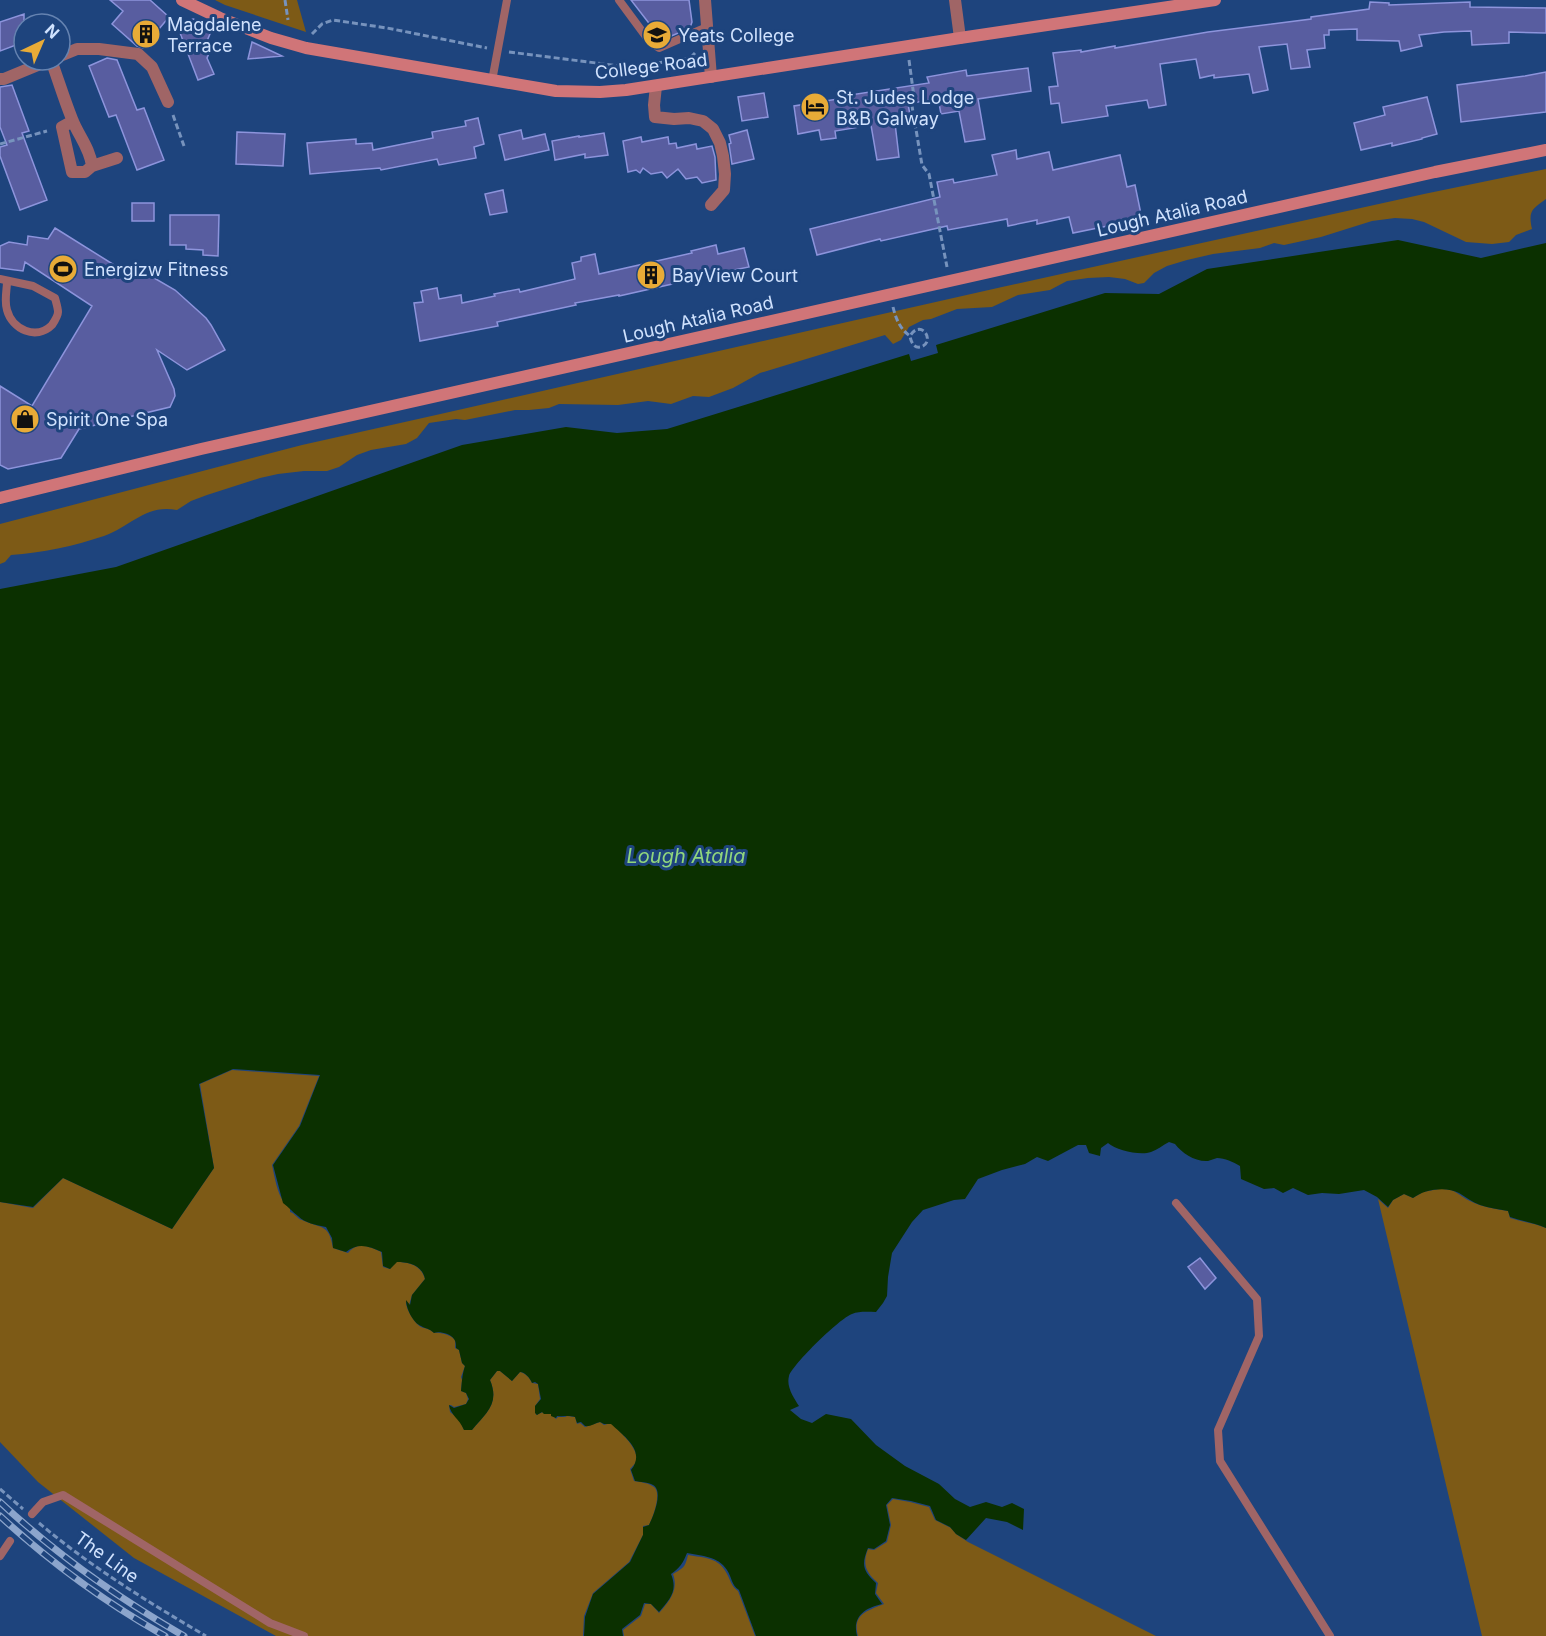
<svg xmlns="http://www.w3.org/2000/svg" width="1546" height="1636" viewBox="0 0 1546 1636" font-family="Inter,sans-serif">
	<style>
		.green { fill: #7d5a16 }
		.water { fill: #0b3000 }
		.building { fill: #585da0; stroke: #8d94dc; stroke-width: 1.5 }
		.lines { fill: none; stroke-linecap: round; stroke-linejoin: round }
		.path { stroke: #7793bd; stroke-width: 3; stroke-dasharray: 6 3; stroke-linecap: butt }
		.lane { stroke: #a06566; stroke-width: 8 }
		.street { stroke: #a06566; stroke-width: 12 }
		.secondary { stroke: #d07578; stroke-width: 12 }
		.rail-casing { stroke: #8ca5cc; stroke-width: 7 }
		.rail { stroke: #1e447d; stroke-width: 4.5; stroke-dasharray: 14; stroke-linecap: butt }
		.labels { text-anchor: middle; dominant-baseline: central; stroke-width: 6; stroke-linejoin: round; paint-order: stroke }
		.poi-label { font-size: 18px; fill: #d0e2fe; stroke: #1e447d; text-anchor: start }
		.street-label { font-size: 18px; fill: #d0e2fe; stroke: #1e447d }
		.water-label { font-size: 20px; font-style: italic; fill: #91d67d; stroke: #1e447d }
	</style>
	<rect width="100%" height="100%" fill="#1e447d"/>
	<!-- green -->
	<path class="green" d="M215,0H297L306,32L225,5Z
		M1546,169V199C1532,209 1528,211 1532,229L1516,235L1509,242L1492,244L1466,242L1424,222L1412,219L1395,218L1372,221L1321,237L1284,245L1274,243L1260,248L1213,254L1187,260L1167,266L1154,273L1144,283L1138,284L1125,279L1109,277L1088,278L1067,281L1050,290L1018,295L992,307L957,309L931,319L923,320L909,327L901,340L893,344L885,335L760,373L733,388L709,397L693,396L671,404L648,401L618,405L559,404L549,408L529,410H515L465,420L456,419L429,423L417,438L406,444L371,450L357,455L339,467L327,471H304L278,474L260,478L207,495L191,501L177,510C145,504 132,526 104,536C74,546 42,553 11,555L5,562L0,564V524L302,445L436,415L1002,287L1424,194Z
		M232,1070L319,1076L299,1126L272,1165C275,1178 278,1201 290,1208V1212C296,1214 296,1218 302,1220C321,1229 329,1223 333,1248L348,1253C357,1241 369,1246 381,1252L383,1267L390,1269L396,1262C409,1262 421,1265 425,1279L412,1295L409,1305L406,1301C405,1308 415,1324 421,1327C426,1329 429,1328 434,1333C439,1332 451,1335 454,1339C456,1341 455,1346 455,1348L459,1350L462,1363L465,1366L461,1377L462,1380L461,1391L466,1393L468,1399L466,1404L454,1407L451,1405H449L450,1412L460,1420L464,1430H472C486,1413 500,1404 490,1380L497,1371H500L512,1381L520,1372C525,1373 530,1378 532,1383L538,1384L540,1399L535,1406L536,1415L543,1412L544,1414H551L556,1419L558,1417H565L567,1416L575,1417L577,1424L580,1423L585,1427L600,1422L604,1425L611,1423C619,1431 640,1449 636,1461C636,1463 632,1467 630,1469L634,1481C640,1482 649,1483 654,1487C662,1493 653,1517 649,1525L643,1526V1535L629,1562L593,1593L584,1616L583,1636H276L134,1558L38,1482L0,1442V1202L33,1208L63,1178L172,1229L214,1168L200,1084Z
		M1439,1189C1457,1189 1456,1194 1470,1201C1481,1207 1496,1209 1508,1211L1510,1218C1522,1222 1534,1223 1546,1228V1636H1482L1378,1199L1388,1208L1393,1200L1404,1194L1413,1198L1423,1192Z
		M893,1499L910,1502L929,1507L935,1520L951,1528L956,1534L968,1542L1156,1636H858C852,1614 867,1611 884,1604L876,1593L878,1583C866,1572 862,1565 868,1549L874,1550L887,1542L891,1525L887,1505Z
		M688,1555C704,1558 719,1557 727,1574C731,1581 731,1586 738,1591L755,1636H624L623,1630L641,1616L645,1604H651L659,1613C669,1602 679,1590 673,1574C683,1568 685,1568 688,1555Z"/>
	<!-- water -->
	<path class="water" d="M1398,240L1481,258L1546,243V1228C1534,1223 1522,1221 1510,1217L1508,1211C1499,1209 1489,1208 1480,1205C1472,1202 1466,1197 1459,1193C1447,1186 1424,1189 1413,1198L1404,1194L1393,1200L1388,1207L1377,1197L1364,1190L1339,1194L1322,1193L1308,1195L1293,1188L1283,1193L1274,1188L1264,1189L1241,1179L1240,1166C1233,1162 1225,1158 1217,1158C1214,1159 1211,1160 1208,1161C1195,1162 1182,1153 1175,1144L1169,1142C1163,1145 1157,1150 1151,1152C1140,1156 1116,1150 1108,1143L1101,1148L1100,1156L1089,1153L1086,1145H1078L1048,1161L1037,1157L1025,1164L1002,1170L978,1179L965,1199L954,1200L923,1210L912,1222L892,1253L888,1277L887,1296L883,1303L876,1312C868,1312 859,1311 852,1314C840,1318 793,1364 789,1376C786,1387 794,1398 799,1406L790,1410L801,1419L812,1423L826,1414L851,1419L876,1445L905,1466L939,1484L955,1499L970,1507L986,1502L1002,1507L1012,1503L1024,1509L1023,1530L1007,1522L986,1518L966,1540L956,1534L950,1527L936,1520L930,1506L911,1501L892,1498L886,1505L890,1525L886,1541L874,1549L868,1548C861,1565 863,1571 876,1583L875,1594L882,1604C865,1608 852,1616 857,1636H756L739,1590C731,1585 732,1577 727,1570C718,1556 702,1556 687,1553C683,1563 680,1568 671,1574C678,1591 670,1599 659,1612L651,1604L644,1603L640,1615L622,1629L623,1636H584L585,1617L593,1594L630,1562L643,1535V1527L649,1525C653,1517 664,1491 653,1485C648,1482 640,1482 635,1481L631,1470C646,1451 625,1437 611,1424H604L600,1422C595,1423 590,1427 585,1426L581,1422L577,1423L575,1417C568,1415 564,1417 557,1416L556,1418L551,1416V1414H544L542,1412L537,1415L535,1413V1406L541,1399L538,1384L535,1382L532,1383C530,1378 525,1372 520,1372L512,1381L500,1371H497L490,1380C500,1404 486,1413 472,1430H464C459,1418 451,1416 449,1405L454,1408L466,1404L469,1399L466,1393L461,1391C462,1382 462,1375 465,1366L462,1363L459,1350L456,1348C456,1346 456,1341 454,1339C451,1334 439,1331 434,1333C429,1328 426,1329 421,1326C413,1323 406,1308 406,1300L410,1305L412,1295L425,1279C422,1265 409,1262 397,1262L390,1269L383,1266L382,1252C369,1246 358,1242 346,1252L333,1248L332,1238L326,1227C316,1225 305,1223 298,1216C292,1212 289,1207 283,1203L273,1165L300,1126L320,1075L233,1069L199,1084L214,1168L172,1229L63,1178L33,1207L0,1202V589L116,567L462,445L566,427L617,433L667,429L909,354L911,361L938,353L936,345L1105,293L1159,294L1207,269Z"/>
	<!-- building -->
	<path class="building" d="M110,0H150L169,17L143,48L137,46L112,24L123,11Z
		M631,0H689L692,22L690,28L662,40Z
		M1370,2L1389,3V5L1470,2V7L1546,8V33L1509,32V43L1472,45L1471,31L1444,32L1419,35L1422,46L1401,51L1399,41L1357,40V29L1329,30V35H1324L1325,48L1307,50L1310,67L1291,69L1287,44L1259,47L1268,90L1253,93L1249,74L1214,78V75L1200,78L1196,59L1160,64L1166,105L1149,108L1147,100L1106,106L1108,116L1062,123L1059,103L1051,104L1049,87L1058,86L1053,53L1081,50V52L1115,46V48L1208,32L1311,19V17L1369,9Z
		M24,14V42L0,51V22Z
		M193,19L213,27L207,41L213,44L207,58L214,74L198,80L177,25Z
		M252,42L282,56L248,59Z
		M107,58L117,60L137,110L144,108L164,160L137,170L116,115L109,117L89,66Z
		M1028,68L1031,91L978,99L985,139L965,142L959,111L941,114L938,98L908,104L911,120L895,123L899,157L877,160L871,125L835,131L836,138L821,140L819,130L798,134L794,106L851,97L850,95L929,83L927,77L966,70L967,76Z
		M1546,72V112L1461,122L1457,85L1525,76Z
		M12,85L29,131L22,133L47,200L20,210L0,156V147L7,145L0,127V87Z
		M764,93L768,117L742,121L738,97Z
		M1427,97L1437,134L1422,138V139L1392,146V143L1361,150L1354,123L1385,115L1383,107Z
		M478,118L484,144L474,147L476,158L439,165L437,159L381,170L380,168L310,174L307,143L356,139V144L372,143L373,150L433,138L432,132L466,126L465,121Z
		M521,130L523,139L545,134L549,150L505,160L499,135Z
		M747,130L754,159L732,164L729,144L731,143L729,135Z
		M237,132L285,134L283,166L236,164Z
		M604,133L608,155L585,158V154L555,160L552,141L579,136V137Z
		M641,137L642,142L668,137L669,144L676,143L677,148L696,144L697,149L712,146L715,157L716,180L702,183L697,177L686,179L678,169L667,178L662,172L651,174L643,168L640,173L636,170L628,172L623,141Z
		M1016,150L1017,159L1049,152L1053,170L1120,155L1127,187L1135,185L1142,219L1073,233L1069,217L1037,224V220L1008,226L1007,219L948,230L947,226L881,241L880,239L817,255L810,229L940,197L937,182L953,179L954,183L997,175L992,155Z
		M503,190L507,212L490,215L485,194Z
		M132,203H154V221H132Z
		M170,215H219L218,256L203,255V250L186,249V245H170Z
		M55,228L119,268L149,275L175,290L206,318L211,325L225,350L187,370L157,350L174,389L175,396L170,407L79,429L61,458L8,469L0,465V386L32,406L92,306L25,262L23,271L0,268V246L9,242L27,245L28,236L48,239Z
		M716,245L718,254L744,248L749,267L689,279L690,280L619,296V295L575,303L576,305L497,322L498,326L420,341L414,303L423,302L421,291L437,288L439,299L461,295L462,303L495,296L494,294L519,289L520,292L575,279L572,263L581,261V257L595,254L599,274L692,253L691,251Z
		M1200,1258L1216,1278L1205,1289L1188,1267Z"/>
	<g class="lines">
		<!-- path -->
		<path class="path" d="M285,0L288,20
			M312,34L322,24L333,20L387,28L487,48
			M509,52L620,66H638
			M909,60L914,97L912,106L922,165L929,174L947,267
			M633,73L638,66L690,58L695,53
			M173,115L184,146
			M0,144L47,131
			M893,307C896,319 900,329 910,336C911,343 915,350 923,346C935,339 920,319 910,336
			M0,1489L23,1509
			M39,1523C91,1567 148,1602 206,1636"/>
		<!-- lane -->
		<path class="lane" d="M619,0L650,42L659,48L707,27
			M492,81L507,0
			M0,279L33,286L55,298C56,302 58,308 58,312C58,316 54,322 52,325C36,341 12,329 7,310C4,301 7,290 7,281
			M1176,1203L1257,1299L1259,1336L1218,1430L1220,1461L1330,1636
			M32,1514L43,1502L63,1495L270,1623L304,1636
			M0,1556L10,1541"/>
		<!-- street -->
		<path class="street" d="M705,0L711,77
			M955,0L960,38
			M60,56L77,49H99L138,54L152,67L168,102
			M51,60C58,79 64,99 72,119C78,135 90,148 92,166L85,172H72L62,127L73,121
			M0,79H4L50,60
			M656,86L654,105L655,117L674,119L689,118L703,121L713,129L720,143L723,156L725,174L724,190L711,205
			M92,166L117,158"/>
		<!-- secondary -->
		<path class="secondary" d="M182,0L220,18L271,38L306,48L556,91L600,92L626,90L960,38L1215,0
			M0,498L201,449L1435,172L1546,150"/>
		<!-- rail casing -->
		<g class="rail-casing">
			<path id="rail" d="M0,1502C56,1554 118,1598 184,1636
				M0,1516C50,1562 106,1603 165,1636"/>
		</g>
		<!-- rail -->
		<use href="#rail" class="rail"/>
	</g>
	<!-- icons -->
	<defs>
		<g id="building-disc" transform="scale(1.5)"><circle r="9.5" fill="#e8ab37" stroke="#1e447d"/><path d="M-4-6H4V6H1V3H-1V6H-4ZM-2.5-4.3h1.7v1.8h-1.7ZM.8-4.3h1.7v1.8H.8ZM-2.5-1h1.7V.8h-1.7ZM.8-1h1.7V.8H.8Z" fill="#111"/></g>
		<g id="school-disc" transform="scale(1.5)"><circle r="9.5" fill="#e8ab37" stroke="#1e447d"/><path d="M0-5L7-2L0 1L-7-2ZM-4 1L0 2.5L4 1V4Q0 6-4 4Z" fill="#111"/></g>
		<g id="hotel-disc" transform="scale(1.5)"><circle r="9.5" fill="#e8ab37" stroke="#1e447d"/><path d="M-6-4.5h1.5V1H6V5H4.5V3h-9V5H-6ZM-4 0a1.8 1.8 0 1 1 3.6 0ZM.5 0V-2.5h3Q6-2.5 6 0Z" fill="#111"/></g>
		<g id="stadium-disc" transform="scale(1.5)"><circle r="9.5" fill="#e8ab37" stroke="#1e447d"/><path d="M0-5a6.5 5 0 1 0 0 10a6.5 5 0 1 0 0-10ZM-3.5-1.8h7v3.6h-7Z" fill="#111"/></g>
		<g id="shop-disc" transform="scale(1.5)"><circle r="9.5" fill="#e8ab37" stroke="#1e447d"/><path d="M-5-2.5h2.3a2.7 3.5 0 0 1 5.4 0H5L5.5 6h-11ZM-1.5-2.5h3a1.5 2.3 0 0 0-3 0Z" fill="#111"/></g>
	</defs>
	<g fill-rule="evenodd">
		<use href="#building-disc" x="146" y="34"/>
		<use href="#school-disc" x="657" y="35"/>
		<use href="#hotel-disc" x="815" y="107"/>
		<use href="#stadium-disc" x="63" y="269"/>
		<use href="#building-disc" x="651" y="275"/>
		<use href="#shop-disc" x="25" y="419"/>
	</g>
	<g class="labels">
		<!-- poi labels -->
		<g class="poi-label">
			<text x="167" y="24">Magdalene<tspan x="167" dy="21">Terrace</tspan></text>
			<text x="678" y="35">Yeats College</text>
			<text x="836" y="97">St. Judes Lodge<tspan x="836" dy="21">B&amp;B Galway</tspan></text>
			<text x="84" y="269">Energizw Fitness</text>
			<text x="672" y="275">BayView Court</text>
			<text x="46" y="419">Spirit One Spa</text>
		</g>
		<!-- street labels -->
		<g class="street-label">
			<text transform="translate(651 66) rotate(-7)">College Road</text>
			<text transform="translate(1172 213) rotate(-13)">Lough Atalia Road</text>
			<text transform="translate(698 319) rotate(-13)">Lough Atalia Road</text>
			<text transform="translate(107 1557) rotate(36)">The Line</text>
		</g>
		<!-- water labels -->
		<g class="water-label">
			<text x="686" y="856">Lough Atalia</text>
		</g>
	</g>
	<!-- north arrow -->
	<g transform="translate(42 42) rotate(44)"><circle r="28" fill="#1e447d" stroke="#6583b1" stroke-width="1.5"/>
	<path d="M0-4.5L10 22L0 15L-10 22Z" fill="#e8ab37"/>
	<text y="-9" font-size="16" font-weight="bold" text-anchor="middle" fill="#d0e2fe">N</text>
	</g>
</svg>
